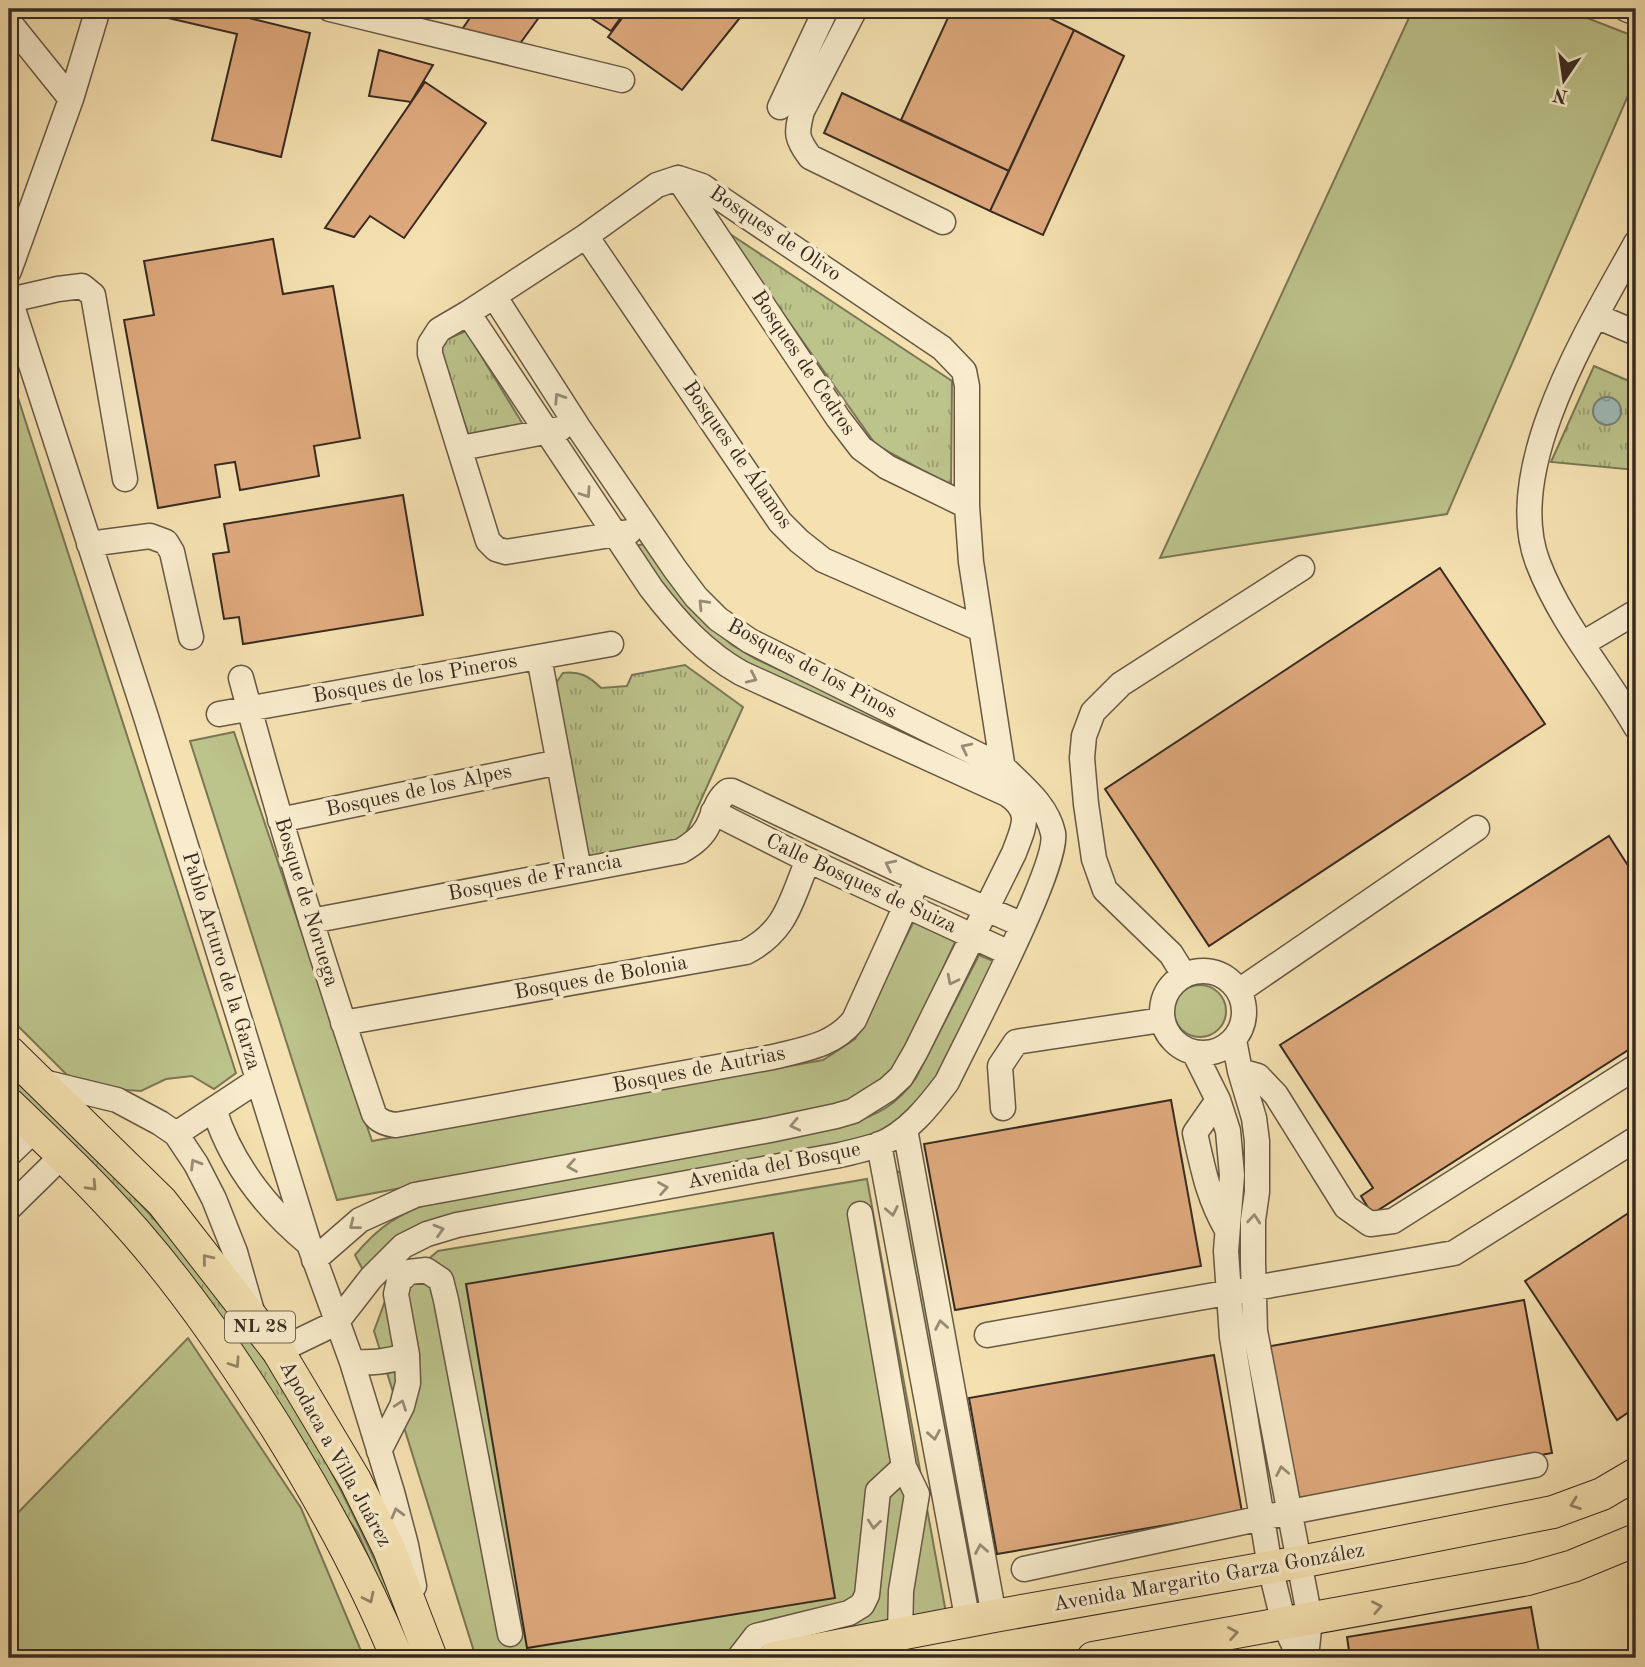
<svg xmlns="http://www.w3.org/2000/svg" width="1645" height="1667" viewBox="0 0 1645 1667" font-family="'Old Standard TT',serif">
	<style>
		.grass { fill: #bcc38b; stroke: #7a7756; stroke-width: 2 }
		.park { fill: url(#park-tufts); stroke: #7a7756; stroke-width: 2 }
		.water { fill: url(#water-ripples); stroke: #76817b; stroke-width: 2 }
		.building { fill: #dea97c; stroke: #382b22; stroke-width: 2 }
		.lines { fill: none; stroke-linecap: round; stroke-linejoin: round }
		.minor-casing { stroke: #675846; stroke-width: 27 }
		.major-casing { stroke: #382b22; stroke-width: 34 }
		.minor { stroke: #f8eccc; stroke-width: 24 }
		.major { stroke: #f5e1b0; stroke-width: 32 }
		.oneway { stroke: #988c77 }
		.oneway2 { stroke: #968669 }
		.labels { text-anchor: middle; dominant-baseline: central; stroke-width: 7; stroke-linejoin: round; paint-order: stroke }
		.shield { fill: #f8eccc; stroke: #726555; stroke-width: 2 }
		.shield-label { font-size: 19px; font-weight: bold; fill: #382b22 }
		.street-label { font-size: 21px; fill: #382b22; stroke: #f8eccc }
	</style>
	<defs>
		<pattern id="park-tufts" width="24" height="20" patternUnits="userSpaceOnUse" patternTransform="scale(1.75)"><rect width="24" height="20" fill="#bcc38b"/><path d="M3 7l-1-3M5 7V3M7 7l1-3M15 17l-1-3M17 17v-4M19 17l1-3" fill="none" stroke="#9a9f71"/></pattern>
		<pattern id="water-ripples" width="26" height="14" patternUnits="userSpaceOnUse" patternTransform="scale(1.75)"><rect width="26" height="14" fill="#a0bbb6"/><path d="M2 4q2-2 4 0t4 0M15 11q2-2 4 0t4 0" fill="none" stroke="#839894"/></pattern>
	</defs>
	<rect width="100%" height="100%" fill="#f5e1b0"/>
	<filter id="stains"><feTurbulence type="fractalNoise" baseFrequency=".00286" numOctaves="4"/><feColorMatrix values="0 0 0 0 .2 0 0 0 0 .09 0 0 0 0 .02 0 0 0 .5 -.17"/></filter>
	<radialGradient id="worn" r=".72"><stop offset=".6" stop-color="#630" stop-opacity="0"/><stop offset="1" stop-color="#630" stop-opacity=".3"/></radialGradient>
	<!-- grass -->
	<path class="grass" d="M1413,9H1564L1636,37V77L1447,514L1160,558Z
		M9,370L236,1073L214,1089L192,1076L166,1079L141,1091L96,1088L67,1075L9,1017Z
		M644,544L702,619L732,645L756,659L986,766L989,779L725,653L663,590L636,546Z
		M234,732L372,1141L823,1060L855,1039L914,921L956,940L899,1065L888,1079L842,1105L337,1200L190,741Z
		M979,955L998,963L931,1089L913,1112L874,1140L441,1219L364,1272L355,1255C380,1225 399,1214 434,1201L847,1124C877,1116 898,1104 916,1078Z
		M1174 1011a26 26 0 1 1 52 0a26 26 0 1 1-52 0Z
		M906,1169L984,1615L976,1616L895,1173Z
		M867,1179L946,1613L693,1658H476L374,1331L388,1293L438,1251Z
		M188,1338L301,1508L364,1658H9V1522Z"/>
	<!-- park -->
	<path class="park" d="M724,230L952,381L951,486L876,445Z
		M466,331L524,426L470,439L438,343Z
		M1594,366L1636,384V470L1551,462Z
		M685,665L743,707L681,844L585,864L556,683L563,673C580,671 589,676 601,688L627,686L632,675Z
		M9,1067C101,1161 196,1255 269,1366C329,1458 376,1556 416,1658H413L358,1533L121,1199L9,1087Z"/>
	<!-- water -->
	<path class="water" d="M1593 411a14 14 0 1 1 28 0a14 14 0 1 1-28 0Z"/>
	<!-- building -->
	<path class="building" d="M138,9H212L310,33L281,157L212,140L237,34L138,11Z
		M476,9H545L516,49L459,34Z
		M577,9H627L611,31Z
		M629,9H747L682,90L608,37Z
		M952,9H1031L1074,30L1009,171L901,120Z
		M1074,30L1124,56L1043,235L990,211Z
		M379,50L433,65L411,102L369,96Z
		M425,82L486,123L404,238L370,216L354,237L325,228Z
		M842,93L1009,171L990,211L824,133Z
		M273,239L283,294L333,286L360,438L314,446L319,476L240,490L235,462L215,465L220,497L158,508L124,320L154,315L144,261Z
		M403,495L423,615L243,644L239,617L224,619L213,554L229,552L224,524Z
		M1440,568L1545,724L1209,946L1105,789Z
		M1609,836L1636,878V1045L1372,1214L1361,1196L1373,1188L1280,1045Z
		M1171,1100L1201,1266L955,1310L924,1144Z
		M1636,1208V1407L1617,1420L1525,1281Z
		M773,1233L835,1598L527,1648L466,1284Z
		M1524,1300L1552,1453L1295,1500L1266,1347Z
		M1214,1355L1242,1512L997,1554L969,1398Z
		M1531,1607L1540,1658H1350L1347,1637Z"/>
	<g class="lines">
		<!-- minor casing -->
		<g class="minor-casing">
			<path id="minor" d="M330,9L622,80
				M855,9L802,111C796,134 796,138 810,157L943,222
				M1626,9L1636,13
				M9,22L71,99
				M780,107L826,9
				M678,178L838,418L861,448L887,467L967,506
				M586,236L780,522L799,541L823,560L980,629
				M1636,243C1591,325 1501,468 1538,563C1561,623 1604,672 1636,727
				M9,271L71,99L98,9
				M9,297L146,717L309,1244L352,1362L392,1492L406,1545L414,1586
				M10,300L58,289L82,286L93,295L125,479
				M1596,316L1636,333
				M461,448L560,429
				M629,532L506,552L496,549L488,541L430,354V344L439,330L468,313L586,236L657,185L678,178L702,186L942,348L964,371L967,386V506L971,562L1004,776
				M89,544L150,536L166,542L172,552L191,637
				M1582,644L1636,612
				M539,657L579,870
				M241,678C280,825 325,970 374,1114C379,1122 387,1124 396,1125L773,1057C804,1049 833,1046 854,1020L918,879
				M219,714L611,644
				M713,812L808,860L1009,953
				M280,820L559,762
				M311,921L681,851C691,845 700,839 706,829C714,816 715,801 728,791H732L918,879L1023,925
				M1162 1012a41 41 0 1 1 82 0a41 41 0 1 1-82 0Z
				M1184,975L1171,954L1105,890L1094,859L1086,804L1082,758L1084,736L1093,712L1121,684L1302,568
				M1239,991L1477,828
				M343,1023L746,952C787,931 791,900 808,860
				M1234,1040L1240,1071L1254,1118L1257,1141V1192L1253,1220V1263L1255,1331L1310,1619L1306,1658
				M1194,1052L1218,1100L1228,1131L1232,1175L1226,1251L1232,1337L1270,1567L1284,1624L1300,1658
				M1240,1071L1258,1076L1276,1095L1346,1207L1370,1224L1393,1221L1636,1067
				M258,1080L214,1109C231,1163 265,1207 308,1243
				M39,1081L117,1100L160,1123L176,1134L196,1164L214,1199L235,1252L253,1315
				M1218,1100L1195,1133C1203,1169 1208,1197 1227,1230
				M1003,1108L1000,1066L1016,1042L1162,1020
				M905,1129L994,1616
				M176,1134L214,1109
				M879,1144L968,1622
				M9,1154L35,1129
				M9,1208L63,1155
				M860,1214L904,1467L917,1494L901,1591L900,1635
				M314,1260L360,1220L415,1195L770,1130L836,1116L853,1111L888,1089L901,1077L916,1051L1014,853C1023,828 1034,812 1007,794L741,673C704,652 677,622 651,588L468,313
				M987,1335L1454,1253L1636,1139
				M278,1351L336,1323L371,1278L403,1246L427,1234L457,1225L840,1155C852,1152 866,1149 878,1145C907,1134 929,1106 947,1082C966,1042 1060,865 1053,833C1047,805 1022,786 1003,767L750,641L718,619L696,597L675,569L578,427L494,296
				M352,1362C372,1363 388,1362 407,1355
				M379,1451L402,1406L408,1383L407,1355L396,1294L399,1281L409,1272L426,1270L441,1280L446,1300L510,1634
				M1024,1569L1290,1512L1535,1465
				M739,1658L756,1636L849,1613L862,1605L867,1595L878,1491L904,1467"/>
		</g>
		<!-- major casing -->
		<g class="major-casing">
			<path id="major" d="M9,1052L162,1202L278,1351L355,1480L389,1549L431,1658
				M9,1104C53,1146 96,1187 136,1233C189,1294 233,1359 276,1427C322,1501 364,1577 397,1658
				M774,1658L994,1616L1300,1562L1553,1512L1602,1494L1636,1474
				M1093,1658L1528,1579L1573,1566L1636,1540"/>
		</g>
		<!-- minor -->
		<use href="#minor" class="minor"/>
		<!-- major -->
		<use href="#major" class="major"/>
	</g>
	<!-- one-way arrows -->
	<defs><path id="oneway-chevron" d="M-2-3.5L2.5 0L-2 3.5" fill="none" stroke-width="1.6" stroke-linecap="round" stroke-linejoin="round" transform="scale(1.75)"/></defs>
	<g class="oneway">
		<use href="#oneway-chevron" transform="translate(559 398) rotate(-123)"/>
		<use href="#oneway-chevron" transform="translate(586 493) rotate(56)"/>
		<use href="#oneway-chevron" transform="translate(703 604) rotate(-134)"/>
		<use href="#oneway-chevron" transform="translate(752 678) rotate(25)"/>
		<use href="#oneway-chevron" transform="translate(966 748) rotate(-154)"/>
		<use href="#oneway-chevron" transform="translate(890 865) rotate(-154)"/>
		<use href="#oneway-chevron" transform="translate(952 980) rotate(117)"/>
		<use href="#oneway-chevron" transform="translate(795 1125) rotate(168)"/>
		<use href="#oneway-chevron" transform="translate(195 1164) rotate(-121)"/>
		<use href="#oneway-chevron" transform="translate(572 1166) rotate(170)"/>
		<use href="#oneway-chevron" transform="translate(663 1188) rotate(-10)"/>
		<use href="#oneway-chevron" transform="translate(892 1211) rotate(79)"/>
		<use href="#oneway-chevron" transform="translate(1254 1219) rotate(-85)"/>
		<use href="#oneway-chevron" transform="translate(354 1225) rotate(142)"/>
		<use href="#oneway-chevron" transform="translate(439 1230) rotate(-17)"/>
		<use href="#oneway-chevron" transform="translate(941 1325) rotate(-100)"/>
		<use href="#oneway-chevron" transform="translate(401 1405) rotate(-71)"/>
		<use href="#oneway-chevron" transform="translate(934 1435) rotate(80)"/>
		<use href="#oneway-chevron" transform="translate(1282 1471) rotate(-101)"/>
		<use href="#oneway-chevron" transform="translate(397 1513) rotate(-105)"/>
		<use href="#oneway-chevron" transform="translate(874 1524) rotate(96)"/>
		<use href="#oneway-chevron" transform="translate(981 1549) rotate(-100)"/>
	</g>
	<g class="oneway2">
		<use href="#oneway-chevron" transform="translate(92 1186) rotate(47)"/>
		<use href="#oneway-chevron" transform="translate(207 1259) rotate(-129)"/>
		<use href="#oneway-chevron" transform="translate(235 1363) rotate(56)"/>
		<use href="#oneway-chevron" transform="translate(1575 1504) rotate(160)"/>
		<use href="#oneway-chevron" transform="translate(369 1598) rotate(64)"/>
		<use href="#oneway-chevron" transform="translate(1377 1607) rotate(-11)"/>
		<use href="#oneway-chevron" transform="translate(1233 1633) rotate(-10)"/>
	</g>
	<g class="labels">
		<!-- shield labels -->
		<rect class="shield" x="225" y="1311.5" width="70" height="31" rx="5"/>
		<g class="shield-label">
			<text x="260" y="1327">NL 28</text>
		</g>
		<!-- street labels -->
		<g class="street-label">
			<text transform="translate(775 234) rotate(34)">Bosques de Olivo</text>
			<text transform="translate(803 363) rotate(56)">Bosques de Cedros</text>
			<text transform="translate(737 455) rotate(55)">Bosques de Álamos</text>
			<text transform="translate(812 669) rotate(28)">Bosques de los Pinos</text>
			<text transform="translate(415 679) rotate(-10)">Bosques de los Pineros</text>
			<text transform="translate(419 791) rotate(-12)">Bosques de los Alpes</text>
			<text transform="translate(535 878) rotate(-11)">Bosques de Francia</text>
			<text transform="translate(861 884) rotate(25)">Calle Bosques de Suiza</text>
			<text transform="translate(306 902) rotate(73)">Bosque de Noruega</text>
			<text transform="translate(221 961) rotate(73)">Pablo Arturo de la Garza</text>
			<text transform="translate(601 978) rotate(-10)">Bosques de Bolonia</text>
			<text transform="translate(699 1070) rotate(-11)">Bosques de Autrias</text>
			<text transform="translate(774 1166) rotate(-11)">Avenida del Bosque</text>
			<text transform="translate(335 1454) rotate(61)">Apodaca a Villa Juárez</text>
			<text transform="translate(1209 1578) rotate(-10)">Avenida Margarito Garza González</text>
		</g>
	</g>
	<!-- margin -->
	<rect width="1645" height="1667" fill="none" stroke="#f5e1b0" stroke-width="35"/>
	<rect x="10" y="10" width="1624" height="1646" fill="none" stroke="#382b22" stroke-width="3.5"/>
	<rect x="18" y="18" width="1610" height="1632" fill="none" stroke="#382b22" stroke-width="2"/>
	<!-- north arrow -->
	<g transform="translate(1564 80) rotate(193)" stroke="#f8eccc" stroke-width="5" paint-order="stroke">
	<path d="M0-5L12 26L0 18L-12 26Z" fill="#382b22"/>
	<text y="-10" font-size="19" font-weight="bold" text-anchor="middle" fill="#382b22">N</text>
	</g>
	<rect width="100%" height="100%" filter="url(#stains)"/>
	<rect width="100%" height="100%" fill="url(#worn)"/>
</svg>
